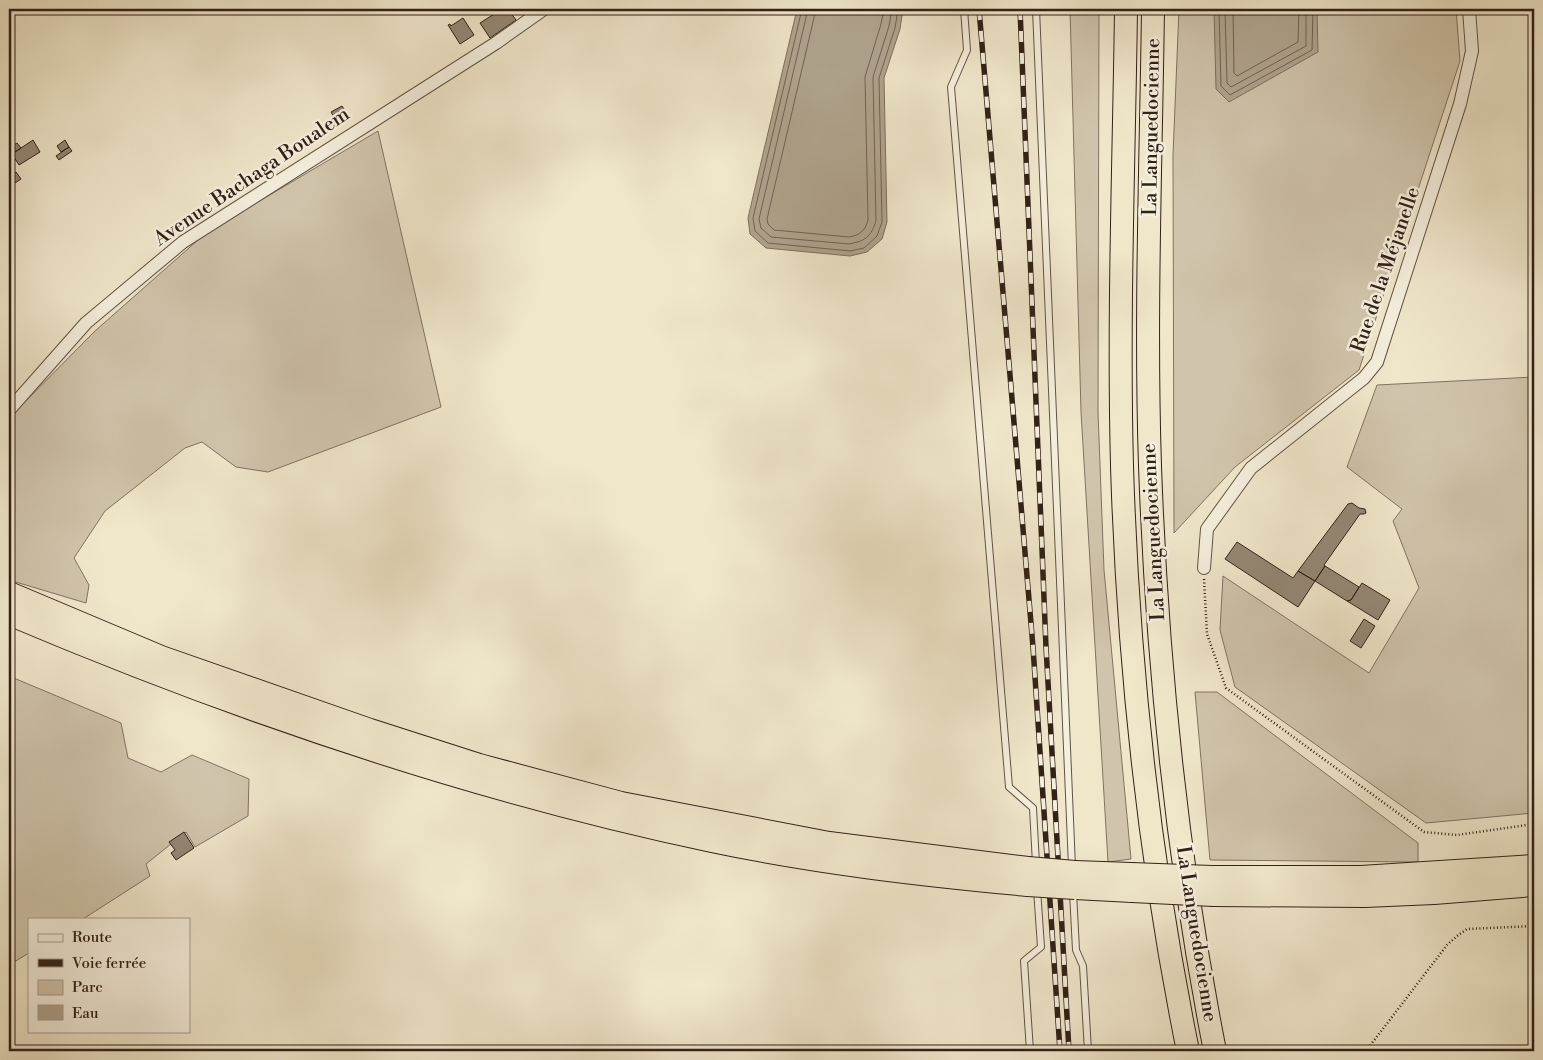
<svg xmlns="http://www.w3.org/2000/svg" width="1543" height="1060" viewBox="0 0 1543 1060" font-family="'Libre Bodoni',serif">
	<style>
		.green { fill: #d0c5ac; stroke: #807362 }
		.water { fill: #afa48e; stroke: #7d705e }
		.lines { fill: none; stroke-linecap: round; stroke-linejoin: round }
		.shore { stroke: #706252; stroke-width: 1 }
		.building { fill: #948875; stroke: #312117 }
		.lane-casing { stroke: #615244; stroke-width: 8 }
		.street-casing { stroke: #615244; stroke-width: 14 }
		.highway-casing { stroke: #312117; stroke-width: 24 }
		.path { stroke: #312117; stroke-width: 2.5; stroke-dasharray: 1 2.5; stroke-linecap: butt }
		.lane { stroke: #f5efdd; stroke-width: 6 }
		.street { stroke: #f5efdd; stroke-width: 12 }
		.highway { stroke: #f0e7cb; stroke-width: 22 }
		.rail-casing { stroke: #312117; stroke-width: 5.5 }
		.rail { stroke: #f5efdd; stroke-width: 4; stroke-dasharray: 11; stroke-linecap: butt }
		.highway-bridge-casing { stroke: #312117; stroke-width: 24; stroke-linecap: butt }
		.highway-bridge { stroke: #f0e7cb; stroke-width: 22 }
		.labels { text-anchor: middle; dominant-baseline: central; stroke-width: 5; stroke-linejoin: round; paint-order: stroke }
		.street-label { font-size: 20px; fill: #312117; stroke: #f5efdd }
	</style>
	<rect width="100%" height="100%" fill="#f0e7cb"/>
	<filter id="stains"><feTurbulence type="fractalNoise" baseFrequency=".004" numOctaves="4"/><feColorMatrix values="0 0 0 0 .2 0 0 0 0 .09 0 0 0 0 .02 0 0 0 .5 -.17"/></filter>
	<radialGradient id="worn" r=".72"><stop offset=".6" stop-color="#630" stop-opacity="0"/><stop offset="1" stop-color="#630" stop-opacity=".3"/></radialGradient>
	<!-- green -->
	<path class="green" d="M1070,9H1099L1098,412L1104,570L1131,859L1108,862L1081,412Z
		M1179,9H1456L1460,61L1359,370L1235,467L1174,533L1173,155Z
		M378,131L441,407L268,472L236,467L202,442L185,448L105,511L74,558L89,585L86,603L9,580V418L95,331L207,232Z
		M1534,377V813L1426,823L1235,687L1220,630L1223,576L1369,673L1419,588L1393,521L1402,509L1347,467L1377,385Z
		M9,676L121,723L128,758L161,772L192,755L249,779L248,816L195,847L186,832L146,864L150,876L83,919H29V953L9,965Z
		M1195,692H1217L1418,843V862L1210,860Z"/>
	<!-- water -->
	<path class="water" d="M797,9H903L900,29L884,78L887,222L882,239L867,252L850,256L766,248L750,234L748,218Z
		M1214,9H1317L1318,52L1229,102L1216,89Z"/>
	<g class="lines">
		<!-- shore -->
		<path class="shore" d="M802,9L753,218L755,231L768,243L850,251L864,248L877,236L882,222L879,78L895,28L898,9
			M808,9L759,219L761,228L771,237L849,244C865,241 871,237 876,221L873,77L889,26L892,9
			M816,9L767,219L768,224L774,230L849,237C860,235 865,231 868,220L865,77L881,24L884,9
			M1219,9L1221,86L1230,95L1312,50L1313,9
			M1225,9L1227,83L1231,87L1306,46V9
			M1233,9L1234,73L1237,76L1298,42L1299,9"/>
	</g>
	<!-- building -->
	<path class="building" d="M502,9H508L516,20L490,38L480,23Z
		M463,18L474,35L460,44L448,25L450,24L451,26Z
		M342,106L346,112L335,119L331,112Z
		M33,140L40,152L19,165L12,154Z
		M65,140L69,147L61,152L57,146Z
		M17,143L21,148L12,154L9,148Z
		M69,147L72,151L59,160L56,156Z
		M16,172L21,179L9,187V177Z
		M1352,503L1359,508L1365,509L1366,513L1364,514H1360L1324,565L1325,566L1315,581L1298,571L1348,504Z
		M1237,542L1293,578L1298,571L1315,581L1298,607L1225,559Z
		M1325,566L1359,587L1351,600L1347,601L1315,581Z
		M1362,583L1390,600L1378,620L1347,601L1351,600Z
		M1364,619L1375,626L1361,648L1350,641Z
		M184,832L194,848L176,860L171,853L175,850L169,842Z"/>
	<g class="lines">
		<!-- lane casing -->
		<g class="lane-casing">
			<path id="lane" d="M964,9L967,50L951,87L1009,787L1033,808L1036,864
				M1036,9L1072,867
				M1073,892L1076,950L1083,966L1088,1051
				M1030,1051L1024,961L1041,947L1037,889"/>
		</g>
		<!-- street casing -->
		<g class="street-casing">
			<path id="street" d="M9,410L86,323L183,242L496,43L544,9
				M1204,568L1207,529L1251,468L1364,378L1377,362L1460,104L1472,51L1469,9"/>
		</g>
		<!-- highway casing -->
		<g class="highway-casing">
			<path id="highway" d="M1126,9C1124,161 1118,314 1122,466C1128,662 1149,859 1188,1051
				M1153,9C1151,161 1145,314 1150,466C1157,663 1177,859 1215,1051
				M9,593L161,657L370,730L479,765L621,803L829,843L1028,868
				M9,614C236,710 470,790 712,841C816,863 922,875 1028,885
				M1075,872L1131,874
				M1212,877H1361L1534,866
				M1075,888L1132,891
				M1214,895L1365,896L1434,893L1534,885"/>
		</g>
		<!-- path -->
		<path class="path" d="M1204,579L1207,634L1226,688L1424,832L1457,835L1534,824
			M1366,1051L1447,945L1457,936L1467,929L1534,926"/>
		<!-- lane -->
		<use href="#lane" class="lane"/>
		<!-- street -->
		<use href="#street" class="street"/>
		<!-- highway -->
		<use href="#highway" class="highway"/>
		<!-- rail casing -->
		<g class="rail-casing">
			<path id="rail" d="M979,9L1033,647L1060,1051
				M1020,9L1046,647L1069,1051"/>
		</g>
		<!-- rail -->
		<use href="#rail" class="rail"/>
		<!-- highway-bridge casing -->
		<g class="highway-bridge-casing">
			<path id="highway-bridge" d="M1028,868L1075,872
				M1131,874L1212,877
				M1028,885L1075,888
				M1132,891L1214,895"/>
		</g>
		<!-- highway-bridge -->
		<use href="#highway-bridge" class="highway-bridge"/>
	</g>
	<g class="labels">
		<!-- street labels -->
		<g class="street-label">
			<text transform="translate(1152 127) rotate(-89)">La Languedocienne</text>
			<text transform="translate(252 177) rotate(-34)">Avenue Bachaga Boualem</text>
			<text transform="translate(1386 270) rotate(-71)">Rue de la Méjanelle</text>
			<text transform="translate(1154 532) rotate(-93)">La Languedocienne</text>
			<text transform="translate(1196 934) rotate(81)">La Languedocienne</text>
		</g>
	</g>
	<!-- margin -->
	<rect width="1543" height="1060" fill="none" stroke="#f0e7cb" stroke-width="30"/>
	<rect x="10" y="10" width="1523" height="1040" fill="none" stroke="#312117" stroke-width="2.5"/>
	<rect x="15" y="15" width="1513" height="1030" fill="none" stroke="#312117"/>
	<!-- legend -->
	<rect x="28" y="918" width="162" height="115" fill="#f5efdd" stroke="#a79d8e"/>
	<rect x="38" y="934" width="25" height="8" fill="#f5efdd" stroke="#a79d8e"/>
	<text x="72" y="942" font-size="15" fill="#312117">Route</text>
	<rect x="38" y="959" width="25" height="8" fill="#312117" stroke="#a79d8e"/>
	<text x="72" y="968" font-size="15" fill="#312117">Voie ferrée</text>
	<rect x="38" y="980" width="25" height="15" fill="#d0c5ac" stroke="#a79d8e"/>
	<text x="72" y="992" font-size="15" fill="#312117">Parc</text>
	<rect x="38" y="1005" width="25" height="15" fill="#afa48e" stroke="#a79d8e"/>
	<text x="72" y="1018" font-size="15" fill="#312117">Eau</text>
	<rect width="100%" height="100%" filter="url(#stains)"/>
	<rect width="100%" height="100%" fill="url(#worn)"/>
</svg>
